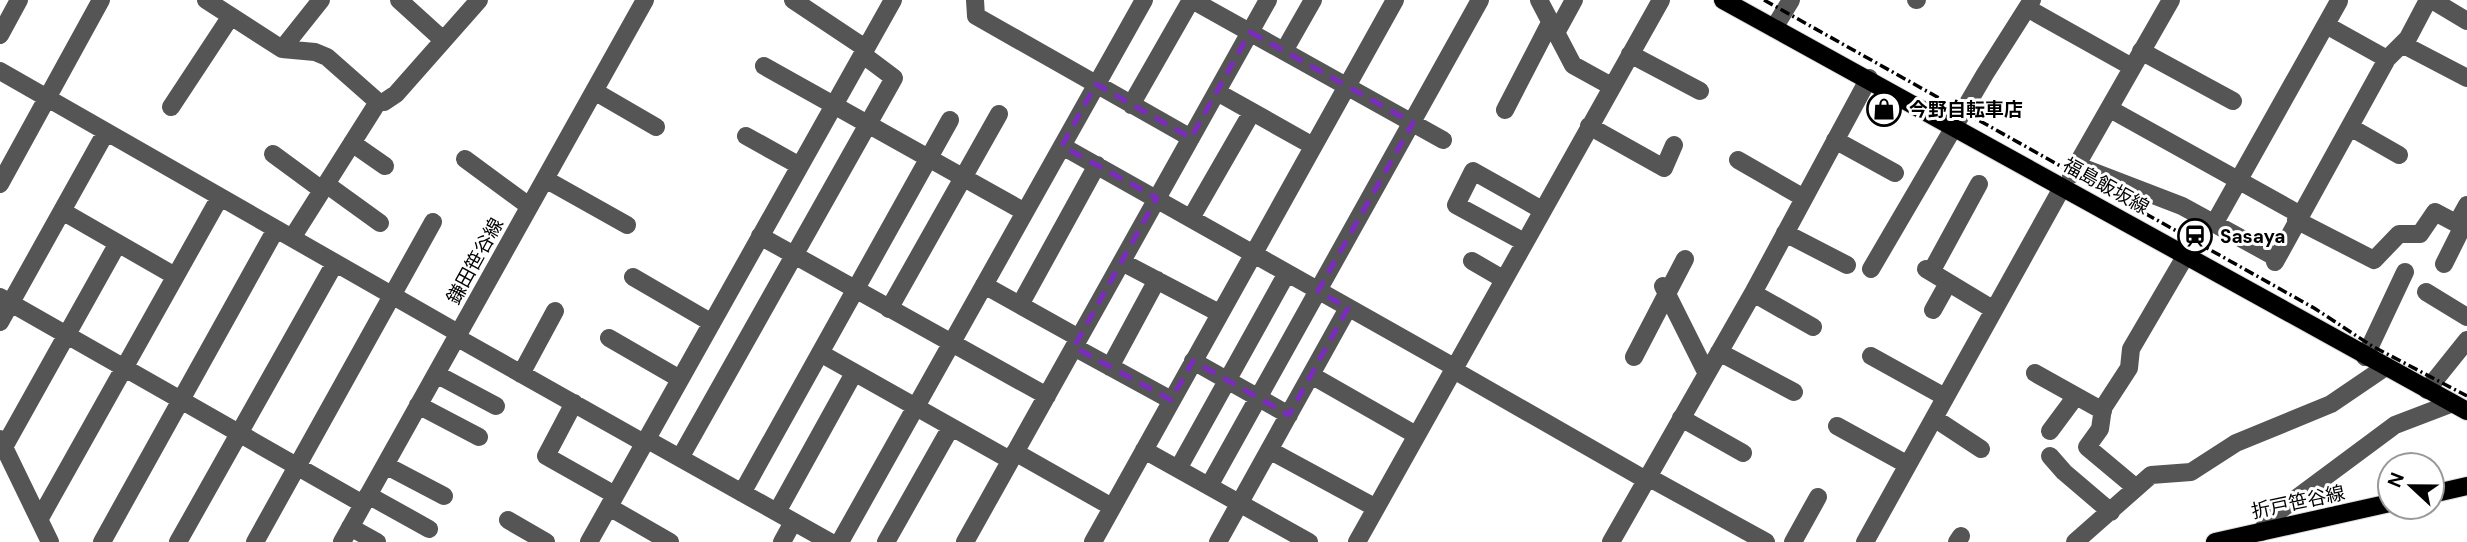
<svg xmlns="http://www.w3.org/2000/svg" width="2467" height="542" viewBox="0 0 2467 542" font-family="'DM Sans','Noto Sans JP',sans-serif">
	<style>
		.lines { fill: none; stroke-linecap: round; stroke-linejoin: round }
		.major-casing { stroke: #dbdbdb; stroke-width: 20 }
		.minor { stroke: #555; stroke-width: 18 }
		.major { stroke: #000; stroke-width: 18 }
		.rail { stroke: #000; stroke-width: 3.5; stroke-dasharray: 10 3.5 2 3.5; stroke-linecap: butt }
		.marked { fill: none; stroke: #7b2cbf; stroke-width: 5; stroke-dasharray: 14 9; stroke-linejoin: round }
		.labels { text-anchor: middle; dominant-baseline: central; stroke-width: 6; stroke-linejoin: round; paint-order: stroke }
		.poi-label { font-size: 19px; font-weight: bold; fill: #000; stroke: #fff; text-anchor: start }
		.street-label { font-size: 19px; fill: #000; stroke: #fff }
	</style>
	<rect width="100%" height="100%" fill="#fff"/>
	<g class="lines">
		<!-- major casing -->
		<g class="major-casing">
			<path id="major" d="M1723,0L2467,411
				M2432,494L2467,486
				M2215,542L2390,503"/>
		</g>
		<!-- minor -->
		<path class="minor" d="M206,0L282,49L315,52L327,57L378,102H384L396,94L479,0
			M399,0L443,40
			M793,0L865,48
			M975,0L976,16L1191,138
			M1192,0L1443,140
			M1539,0L1573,65L1611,86
			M1916,0H1917
			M2432,0L2467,21
			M2027,8L2132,67
			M2326,25L2387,59
			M1774,28L1791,0
			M1556,33L1574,0
			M0,35L19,0
			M2402,44L2467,78
			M282,49L321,0
			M1284,51L1313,0
			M2141,51L2233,101
			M1630,54L1700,91
			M764,66L1025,212
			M0,71L458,333
			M594,91L656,127
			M1217,92L1313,146
			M1131,105L1191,0
			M171,107L231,16
			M2110,109L2299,214
			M1505,110L1551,21
			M1589,126L1664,168L1674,145
			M2350,127L2399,155
			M746,136L800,166
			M1835,140L1895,173
			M352,143L385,166
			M1062,146L1454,367
			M273,154L322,190
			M465,159L529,206
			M1738,160L1804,198
			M2078,166L2182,206L2277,258
			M2071,175L2171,0
			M545,179L627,225
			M0,184L101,0
			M326,184L380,223
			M62,211L175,276
			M1191,218L1252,112
			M2296,220L2374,260L2399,234H2420L2435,212L2467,229
			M2457,223L2467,205
			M2214,224L2339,1
			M1785,233L1847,265
			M760,236L1047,396
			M292,238L378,102
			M1524,242L1456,205L1473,171L1542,210
			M1472,261L1503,279
			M1122,262L1219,313
			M2275,262L2387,59L2408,38L2428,0
			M2444,264L2463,226
			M1871,269L1985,74L2032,0
			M1926,269L1994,310
			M1931,272L1979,184
			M633,277L712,323
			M984,285L1079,338
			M1663,286L1707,374
			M2426,292L2467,317
			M1753,293L1813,327
			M0,297L363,504
			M1020,305L1097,165
			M889,309L999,114
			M1933,310L1948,283
			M0,322L106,132
			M456,337L644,443
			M609,338L680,379
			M1074,347L1171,400
			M1719,352L1794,392
			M820,353L1010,460
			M1871,356L1945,397
			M1634,357L1685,259
			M2365,357L2405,272
			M1193,361L1289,415
			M1110,367L1157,280
			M1452,369L1646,480
			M2035,373L2103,411
			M436,374L496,406
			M521,374L555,311
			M1311,375L1416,435
			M2427,390L2467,340
			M574,403L546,456L615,495
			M418,405L479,437
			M1681,418L1743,453
			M1934,418L1981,449
			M1837,426L1908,465
			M2050,431L2076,396
			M0,439L50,542
			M646,439L830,542
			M4,447L118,243
			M1144,450L1309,542
			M1269,450L1376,508
			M1015,452L1112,507
			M2050,456L2064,472L2111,512
			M680,458L894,78L862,54
			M385,465L444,496
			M1178,469L1287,273
			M1648,477L1766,542
			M1209,486L1480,0
			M2136,488L2087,447L2100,429L2103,408L2129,368L2131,349L2186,255
			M742,493L950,120
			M368,495L429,529
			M609,507L670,542
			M777,512L854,373
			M40,518L220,197
			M508,520L546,542
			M350,527L377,542
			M2261,532L2271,517L2395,425L2450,404
			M102,542L276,229
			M178,542L335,263
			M255,542L433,222
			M342,542L645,0
			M589,542L893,0
			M782,542L793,522
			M840,542L1144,0
			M886,542L951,427
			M965,542L1268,0
			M1093,542L1395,0
			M1218,542L1348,308
			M1357,542L1661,0
			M1611,542L1753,293L1869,78
			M1793,542L1818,497
			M1865,542L2063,186
			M1957,542L1961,536
			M2075,542L2151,475L2191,472L2236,443L2331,404L2384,368"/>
		<!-- major -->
		<use href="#major" class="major"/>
		<!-- rail -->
		<path class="rail" d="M1764,0L2314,308L2372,346L2467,396"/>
	</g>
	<!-- marked area -->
	<path class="marked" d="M1250,32L1413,123L1318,291L1348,308L1289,415L1193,361L1171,400L1074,347L1157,198L1062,146L1096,84L1191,138Z"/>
	<!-- icons -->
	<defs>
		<g id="shop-ring" transform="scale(1.75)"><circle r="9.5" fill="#fff" stroke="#000" stroke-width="1.5"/><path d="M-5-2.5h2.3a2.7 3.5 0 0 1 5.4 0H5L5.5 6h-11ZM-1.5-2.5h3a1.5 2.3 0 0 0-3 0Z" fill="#000"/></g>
		<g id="station-ring" transform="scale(1.75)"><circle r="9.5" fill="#fff" stroke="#000" stroke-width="1.5"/><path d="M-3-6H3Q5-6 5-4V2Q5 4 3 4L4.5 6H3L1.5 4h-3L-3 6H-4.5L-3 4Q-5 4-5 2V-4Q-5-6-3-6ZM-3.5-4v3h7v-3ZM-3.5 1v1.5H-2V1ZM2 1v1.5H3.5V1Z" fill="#000"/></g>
	</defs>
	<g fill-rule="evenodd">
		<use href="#shop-ring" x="1884" y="109"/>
		<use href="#station-ring" x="2195" y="236"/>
	</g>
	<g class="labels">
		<!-- poi labels -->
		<g class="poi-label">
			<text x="1909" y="109">今野自転車店</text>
			<text x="2220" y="236">Sasaya</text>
		</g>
		<!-- street labels -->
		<g class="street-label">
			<text transform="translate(2106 186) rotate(29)">福島飯坂線</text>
			<text transform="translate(475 261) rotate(-61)">鎌田笹谷線</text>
			<text transform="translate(2298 502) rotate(-12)">折戸笹谷線</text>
		</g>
	</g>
	<!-- north arrow -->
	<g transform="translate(2411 486) rotate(292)"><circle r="33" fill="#ffffff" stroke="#999999" stroke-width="2"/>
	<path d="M0-5L12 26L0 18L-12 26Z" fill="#000000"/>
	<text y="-10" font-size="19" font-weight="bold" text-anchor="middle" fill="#000000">N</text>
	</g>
</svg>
